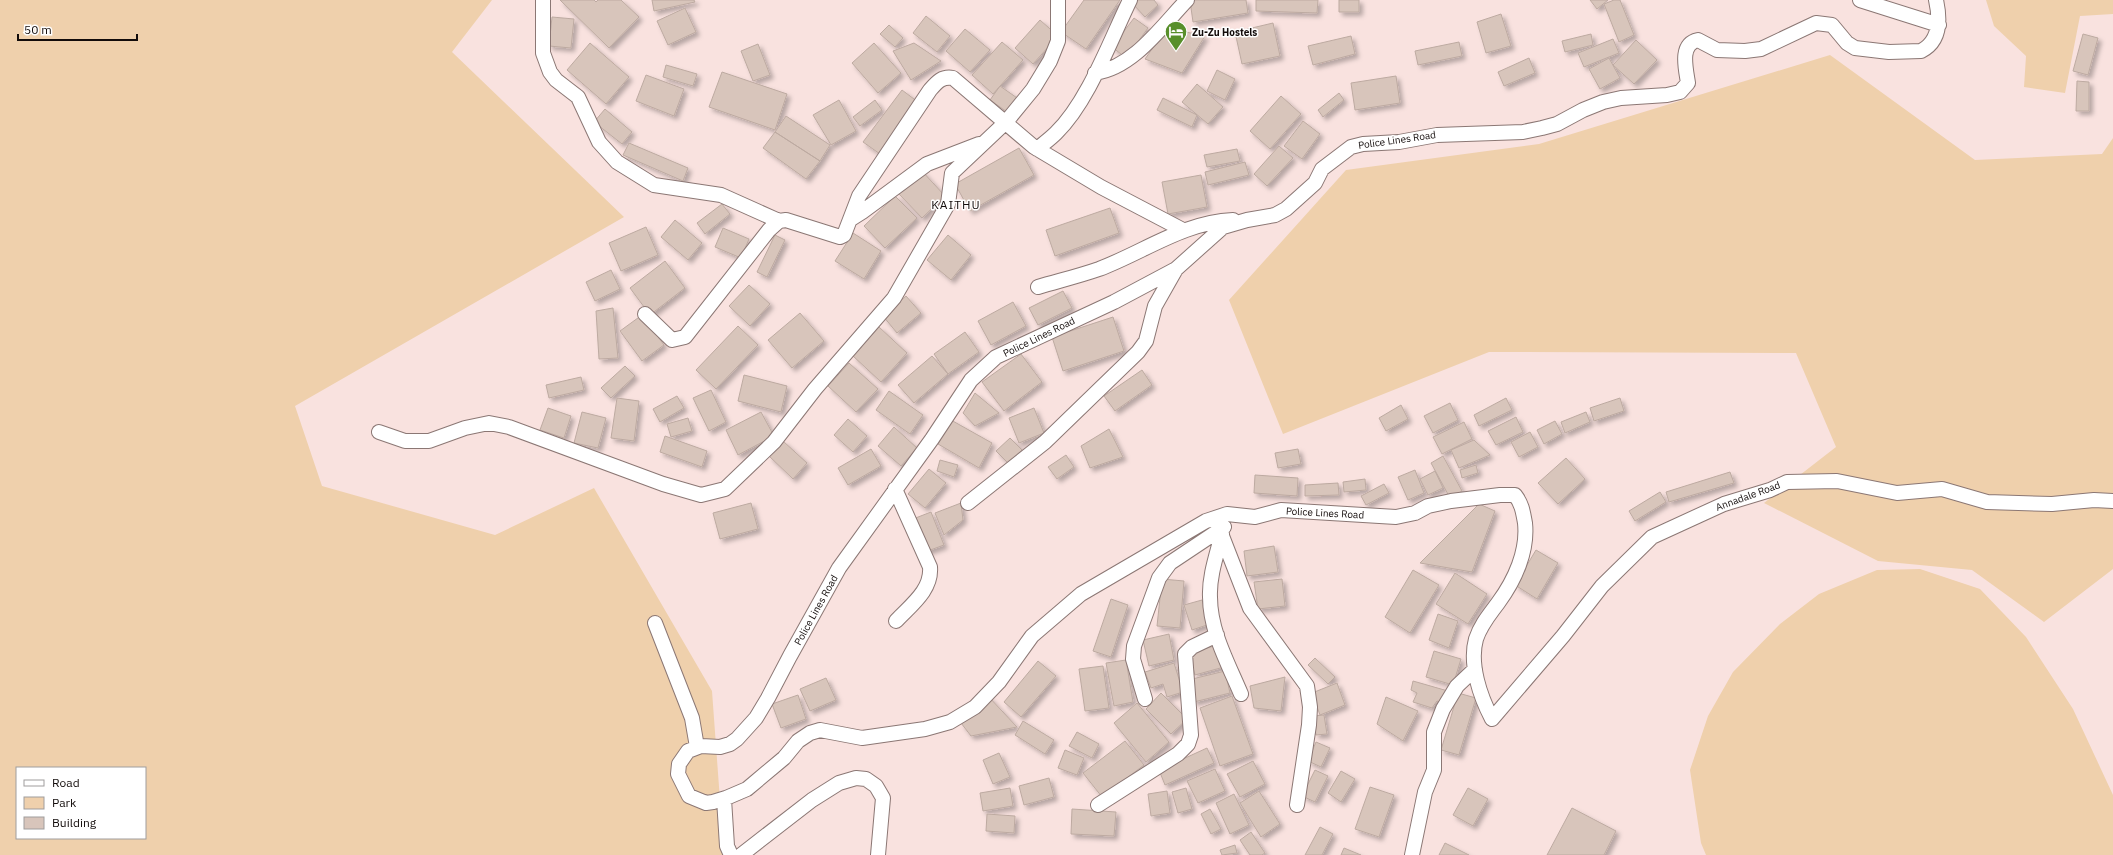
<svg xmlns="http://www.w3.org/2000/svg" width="2113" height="855" viewBox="0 0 2113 855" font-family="'IBM Plex Sans',sans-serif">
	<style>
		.green { fill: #efd0ac; fill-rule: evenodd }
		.building { fill: #d8c5bb; stroke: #bdaaa1; filter: url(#shadow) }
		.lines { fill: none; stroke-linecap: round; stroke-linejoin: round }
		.street-casing { stroke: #8b7774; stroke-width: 16 }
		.street { stroke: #fff; stroke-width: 14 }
		.labels { text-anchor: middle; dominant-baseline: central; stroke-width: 3; stroke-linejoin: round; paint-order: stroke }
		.poi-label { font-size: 10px; font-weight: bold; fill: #120b0a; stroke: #fff; text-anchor: start }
		.street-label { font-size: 10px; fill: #120b0a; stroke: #fff }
		.quarter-label { font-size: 12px; letter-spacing: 1px; fill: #120b0a; stroke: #fff }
	</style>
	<defs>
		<filter id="shadow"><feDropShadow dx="3.5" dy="3.5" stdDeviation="2" flood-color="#0004"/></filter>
	</defs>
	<rect width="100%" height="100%" fill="#f9e2df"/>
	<!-- green -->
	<path class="green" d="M0,0H492L452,52L624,217L295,406L322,486L495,535L594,488L712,691L724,855H0ZM17,768H145V838H17Z
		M1986,0H2113V14L2080,16L2065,93L2024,87L2026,56L1994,26Z
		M1830,55L1975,160L2102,154L2113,138V569L2044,622L1972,570L1878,561L1764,503L1836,447L1796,353L1489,352L1283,434L1229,300L1346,170L1539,144Z
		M1920,569L1980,589L2026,637L2073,709L2113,795V855H1706L1701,843L1690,770L1708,716L1733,672L1780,624L1819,594L1877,570Z"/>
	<!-- building -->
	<path class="building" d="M560,0H594L596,2L598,0H621L639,17L609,48Z
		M652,0H694L695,2L654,11Z
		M1084,0H1120L1086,49L1061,32Z
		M1135,0H1154L1158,5L1145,17L1132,3Z
		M1195,0H1246L1248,13L1193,22L1190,1Z
		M1256,0H1318L1317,13L1256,11Z
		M1339,0H1359V12H1339Z
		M1590,0H1608L1597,9Z
		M1614,0H1620L1634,35L1619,42L1604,4Z
		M685,8L696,32L668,45L657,21Z
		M1501,14L1511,46L1486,53L1477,22Z
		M926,16L950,36L937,52L913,33Z
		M552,17L574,19L571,48L549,46Z
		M1134,18L1148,28L1126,58L1112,47Z
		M1040,20L1058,36L1033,64L1015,48Z
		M1273,23L1280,56L1242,64L1235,32Z
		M889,25L903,38L895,47L880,34Z
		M1167,28L1205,36L1182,73L1145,59Z
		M965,29L990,50L970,72L946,51Z
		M1591,34L1593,45L1565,52L1562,41Z
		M2083,34L2098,38L2088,75L2073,71Z
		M1351,36L1355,54L1313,65L1308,46Z
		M1613,39L1619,53L1584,67L1578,53Z
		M1636,40L1657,60L1634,84L1613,65Z
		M1002,42L1023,60L993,94L972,75Z
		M1459,42L1462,56L1418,65L1415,51Z
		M590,43L629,77L606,104L567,70Z
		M874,43L901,73L878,93L852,63Z
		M914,43L941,61L911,80L893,51Z
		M758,44L770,75L753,81L741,51Z
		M1529,58L1535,73L1504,86L1498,72Z
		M1609,58L1620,78L1600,89L1589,69Z
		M666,65L697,74L693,86L663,77Z
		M1217,70L1235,79L1225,100L1207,91Z
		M722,72L787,94L775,130L709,107Z
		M646,75L684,89L674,116L636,101Z
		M1396,76L1400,103L1355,110L1351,83Z
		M2077,81L2089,82V111H2076Z
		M1197,84L1223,107L1208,124L1182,102Z
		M1000,86L1020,100L1010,114L990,100Z
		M902,90L918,102L880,154L863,142Z
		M1339,93L1344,100L1323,117L1318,110Z
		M1281,96L1301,114L1270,149L1250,131Z
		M1163,98L1197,115L1192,127L1157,110Z
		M839,100L856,131L831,145L813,115Z
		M875,100L882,110L860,126L853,117Z
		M605,109L632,132L622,144L594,122Z
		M786,116L830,145L820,161L775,132Z
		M1303,121L1320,134L1302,159L1284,146Z
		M775,132L820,161L806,179L763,148Z
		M629,143L688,168L683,181L623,155Z
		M1279,146L1293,158L1267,186L1254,174Z
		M1019,148L1034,175L970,211L955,184Z
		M1237,149L1240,161L1207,167L1204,155Z
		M1245,162L1249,175L1208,185L1205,172Z
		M922,171L945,196L922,218L899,194Z
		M1201,175L1207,207L1168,214L1162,182Z
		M895,196L917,218L885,248L864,226Z
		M722,204L730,214L705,234L697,223Z
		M1110,208L1119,233L1055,256L1046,230Z
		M675,220L702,243L688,260L661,237Z
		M646,227L658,255L621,271L609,243Z
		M723,228L749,239L741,258L715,247Z
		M853,233L881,251L864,279L835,261Z
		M775,235L785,240L767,277L757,272Z
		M948,235L971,255L951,280L927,260Z
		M665,261L685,288L650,315L630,288Z
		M611,270L620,289L595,301L586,282Z
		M749,285L770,304L750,326L729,306Z
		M1063,291L1072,308L1038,325L1029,308Z
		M906,296L921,313L897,333L883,316Z
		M1013,302L1026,326L991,345L978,321Z
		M613,308L618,358L599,359L596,311Z
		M800,313L824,341L792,368L768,340Z
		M642,315L664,345L642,361L620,331Z
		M1113,317L1124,351L1063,371L1052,337Z
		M738,326L758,345L716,389L696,370Z
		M879,327L907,353L881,382L853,356Z
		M965,332L979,352L948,374L934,354Z
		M1021,354L1042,382L1004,411L982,382Z
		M932,356L948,374L914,403L898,385Z
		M849,363L878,389L856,412L828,386Z
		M625,366L635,376L611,398L601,388Z
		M1142,370L1152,385L1115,411L1104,396Z
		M744,375L787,386L781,412L738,401Z
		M581,377L584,390L549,398L546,385Z
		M711,390L726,422L709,431L693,398Z
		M889,391L923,415L910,434L876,410Z
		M975,393L999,413L975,426L963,413Z
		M677,396L684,408L660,422L653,409Z
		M617,398L639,401L634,441L611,438Z
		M1506,398L1512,410L1479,426L1474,415Z
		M1620,398L1624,411L1594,421L1590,408Z
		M1450,403L1458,420L1433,433L1424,416Z
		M1401,405L1408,419L1386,431L1379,418Z
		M548,408L571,416L564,438L540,430Z
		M1034,408L1044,433L1019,443L1009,418Z
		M582,412L606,418L598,448L574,443Z
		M761,412L774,436L738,455L726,430Z
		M1586,412L1590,422L1565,433L1561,422Z
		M1516,417L1523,432L1496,445L1488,431Z
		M688,418L692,431L671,437L667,424Z
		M848,419L867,436L853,452L834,435Z
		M951,420L992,443L979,468L938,444Z
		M1555,421L1562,434L1544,444L1537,430Z
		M1464,422L1472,439L1442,454L1433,437Z
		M894,427L917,448L901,466L878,446Z
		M1109,429L1123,457L1090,468L1081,446Z
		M1530,432L1538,447L1519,457L1511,442Z
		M665,436L707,451L702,467L660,452Z
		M1010,438L1022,450L1008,463L996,451Z
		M1474,440L1490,455L1459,468L1451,450Z
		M783,441L807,463L793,479L769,456Z
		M871,449L881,466L848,485L838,468Z
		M1298,449L1301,464L1278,468L1275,453Z
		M1066,455L1074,467L1057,479L1048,467Z
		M1443,456L1462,491L1450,498L1431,463Z
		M1566,458L1585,479L1558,504L1538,483Z
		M940,460L958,465L954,477L937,471Z
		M1476,465L1478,473L1462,478L1460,470Z
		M929,469L946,483L925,508L908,494Z
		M1415,470L1424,493L1408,500L1398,477Z
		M1435,471L1443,488L1428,495L1420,479Z
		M1730,472L1734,483L1669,502L1666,492Z
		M1255,475L1298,478L1297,496L1254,493Z
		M1365,479L1366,490L1344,492L1343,482Z
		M1338,483L1339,495L1305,496V485Z
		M1384,484L1389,493L1366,505L1361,496Z
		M1660,492L1666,502L1635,521L1629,511Z
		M751,503L758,529L720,539L713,513Z
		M961,503L963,520L944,535L935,513Z
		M1479,504L1495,511L1472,572L1420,563Z
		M931,512L944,545L925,552L913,519Z
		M1274,546L1278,572L1247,576L1244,551Z
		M1536,550L1558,563L1537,599L1515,585Z
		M1413,570L1439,585L1410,633L1385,617Z
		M1455,573L1487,594L1468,624L1436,604Z
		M1162,579L1184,581L1180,628L1157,626Z
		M1282,579L1285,606L1258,609L1254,582Z
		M1111,599L1128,605L1111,657L1093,651Z
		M1202,600L1210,624L1192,630L1184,605Z
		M1438,614L1458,621L1449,648L1429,640Z
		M1169,634L1174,660L1149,666L1143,640Z
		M1218,645L1224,667L1195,675L1189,653Z
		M1434,651L1461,659L1453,685L1426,677Z
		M1315,658L1335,677L1328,684L1308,665Z
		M1126,660L1133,702L1114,706L1106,663Z
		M1038,661L1056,676L1021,717L1004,702Z
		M1174,663L1183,692L1167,697L1163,684L1151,688L1145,672Z
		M1103,666L1109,708L1085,711L1079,669Z
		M1225,671L1230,693L1194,702L1188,680Z
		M1285,677L1281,711L1254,708L1250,686Z
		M826,678L836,700L810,711L800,689Z
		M1413,681L1448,691L1442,703L1437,701L1432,708L1413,702L1417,693L1411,690Z
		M1337,683L1345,705L1320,715L1312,693Z
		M1161,693L1187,719L1171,734L1146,709Z
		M1458,693L1476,698L1459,755L1441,750Z
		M798,695L806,719L781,728L772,704Z
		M988,696L1017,727L971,736L961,723Z
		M1232,696L1253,754L1220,766L1200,708Z
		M1386,697L1418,711L1403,741L1377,724Z
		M1137,703L1169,742L1146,762L1114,723Z
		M1324,715L1327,734L1316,735L1313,716Z
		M1023,721L1054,740L1045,754L1015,735Z
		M1077,732L1099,744L1092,758L1069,746Z
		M1125,741L1144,765L1102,797L1083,773Z
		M1316,742L1330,748L1321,767L1308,761Z
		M1207,748L1214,763L1165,785L1159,770Z
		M1065,750L1084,758L1077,775L1058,768Z
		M999,753L1010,777L993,784L983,760Z
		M1253,761L1265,784L1240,797L1227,774Z
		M1215,769L1225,791L1198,803L1187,781Z
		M1315,770L1328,776L1315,802L1302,796Z
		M1341,771L1355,779L1341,802L1328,793Z
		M1049,778L1054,797L1024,805L1019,786Z
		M1370,787L1394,795L1379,837L1355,829Z
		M1010,788L1013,806L983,811L980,793Z
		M1186,788L1192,809L1178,813L1172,792Z
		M1468,788L1488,799L1473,826L1453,815Z
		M1167,791L1170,813L1151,816L1148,794Z
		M1259,791L1280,824L1261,837L1240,803Z
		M1234,794L1249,825L1230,834L1216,803Z
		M1572,808L1616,831L1604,855H1547Z
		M1072,809L1116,812L1114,836L1071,834Z
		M1210,809L1221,829L1211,834L1201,814Z
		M987,814L1015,816L1014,833L986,831Z
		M1320,827L1333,834L1322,855H1305Z
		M1251,832L1265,853L1262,855H1250L1240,840Z
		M1445,843L1469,855H1439Z
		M1235,845L1237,853L1222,855L1220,850Z
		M1344,848L1361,855H1341Z"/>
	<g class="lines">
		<!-- street casing -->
		<g class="street-casing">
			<path id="street" d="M543,0V53L550,72L556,80L578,97L599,142L617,162L654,185L721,195L779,221
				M1860,0L1939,25
				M1936,0C1940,18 1941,41 1921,51L1889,52L1855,48L1847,43L1832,25L1816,23L1761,49L1745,51L1717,50L1698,40C1679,44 1686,69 1688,83L1680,92L1667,95L1621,98L1603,102L1583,110L1557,124L1542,128L1523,132L1437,135L1399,142L1363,144L1351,147L1322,169L1315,183L1286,209L1275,215L1247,220L1223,227L1176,269L1114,302L996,357L971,380L932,439L839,568L790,656L768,698L756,718L737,739L730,744L720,747L701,746L688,751L679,764L678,774L689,796L706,803L713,802L726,798L747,789L784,758L798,741L810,733L820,730L862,738L925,729L950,722L975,707L999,682L1032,636L1081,594L1206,521L1227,514L1255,517L1281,510L1396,517L1415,513L1428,506L1451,501L1500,495H1515C1522,504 1523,512 1525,523C1528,551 1515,580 1498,603C1490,614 1481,624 1476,639C1469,664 1480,696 1492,719L1563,636L1602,586L1652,537L1724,504L1770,490L1787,482L1837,481L1897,493L1942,489L1987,502L2052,504L2094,500L2113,501
				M1095,73C1133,68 1162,26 1187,0
				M1037,149C1043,144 1050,139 1056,133C1088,102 1110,41 1130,0
				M851,219L862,212L927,164L979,144
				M1038,287C1058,281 1079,276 1099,269C1144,252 1184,222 1233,220
				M645,314L672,340L685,337L769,230L779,221L786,220L840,237L844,235L859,196L930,90C937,82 942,76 953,78L1034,147L1101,187L1183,230
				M379,432L405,441H429L465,428L489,423L509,427L663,484L701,495L725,489L774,442L815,389L894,298L948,204L952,173L1006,122L1033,89L1050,61L1058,41V0
				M895,489L930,567C932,590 911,605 896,621
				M968,503L1045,442L1138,352L1146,341L1155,306L1176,269
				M1222,534C1217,554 1209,576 1210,597C1210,631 1228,663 1241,694
				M1222,536L1250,608L1307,686L1310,707L1309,725L1297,805
				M655,623L692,718L697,747
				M1145,699L1133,659L1134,646L1159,578L1170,563L1224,527
				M724,799L727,846L731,855
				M1098,805L1178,754L1188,744L1191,735L1185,654L1192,647L1217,635
				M741,855L812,800L839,783L856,778L866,779L876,786L883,798L878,855
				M1412,855L1425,792L1434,770V732L1443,709L1457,686L1475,669"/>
		</g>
		<!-- street -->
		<use href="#street" class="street"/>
	</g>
	<!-- icons -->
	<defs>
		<g id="hotel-pin" transform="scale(1.15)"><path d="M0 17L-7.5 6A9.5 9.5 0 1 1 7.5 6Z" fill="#588f2b" stroke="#fff"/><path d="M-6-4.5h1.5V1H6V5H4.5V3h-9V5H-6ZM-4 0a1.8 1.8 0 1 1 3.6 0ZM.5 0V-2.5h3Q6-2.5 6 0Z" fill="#fff"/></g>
	</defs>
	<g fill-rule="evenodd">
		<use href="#hotel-pin" x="1176" y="32"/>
	</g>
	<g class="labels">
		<!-- poi labels -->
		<g class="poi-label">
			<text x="1192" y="32">Zu-Zu Hostels</text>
		</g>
		<!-- street labels -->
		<g class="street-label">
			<text transform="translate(1397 140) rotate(-8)">Police Lines Road</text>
			<text transform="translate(1039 337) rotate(-26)">Police Lines Road</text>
			<text transform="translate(1748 496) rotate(-20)">Annadale Road</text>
			<text transform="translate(1325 513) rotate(3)">Police Lines Road</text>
			<text transform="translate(816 610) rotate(-61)">Police Lines Road</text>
		</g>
		<!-- quarter labels -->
		<g class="quarter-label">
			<text x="956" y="204">KAITHU</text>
		</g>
	</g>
	<!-- legend -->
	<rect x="16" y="767" width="130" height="72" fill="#ffffff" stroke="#a09d9d"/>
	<rect x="24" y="780" width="20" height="6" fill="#ffffff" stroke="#a09d9d"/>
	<text x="52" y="787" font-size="12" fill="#120b0a">Road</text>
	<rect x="24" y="797" width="20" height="12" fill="#efd0ac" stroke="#a09d9d"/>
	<text x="52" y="807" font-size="12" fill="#120b0a">Park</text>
	<rect x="24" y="817" width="20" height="12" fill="#d8c5bb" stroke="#a09d9d"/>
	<text x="52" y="827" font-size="12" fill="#120b0a">Building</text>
	<!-- scale -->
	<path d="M18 34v6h119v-6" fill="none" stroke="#120b0a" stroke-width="2"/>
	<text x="24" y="34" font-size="12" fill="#120b0a" stroke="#ffffff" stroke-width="3" paint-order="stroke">50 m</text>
</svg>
